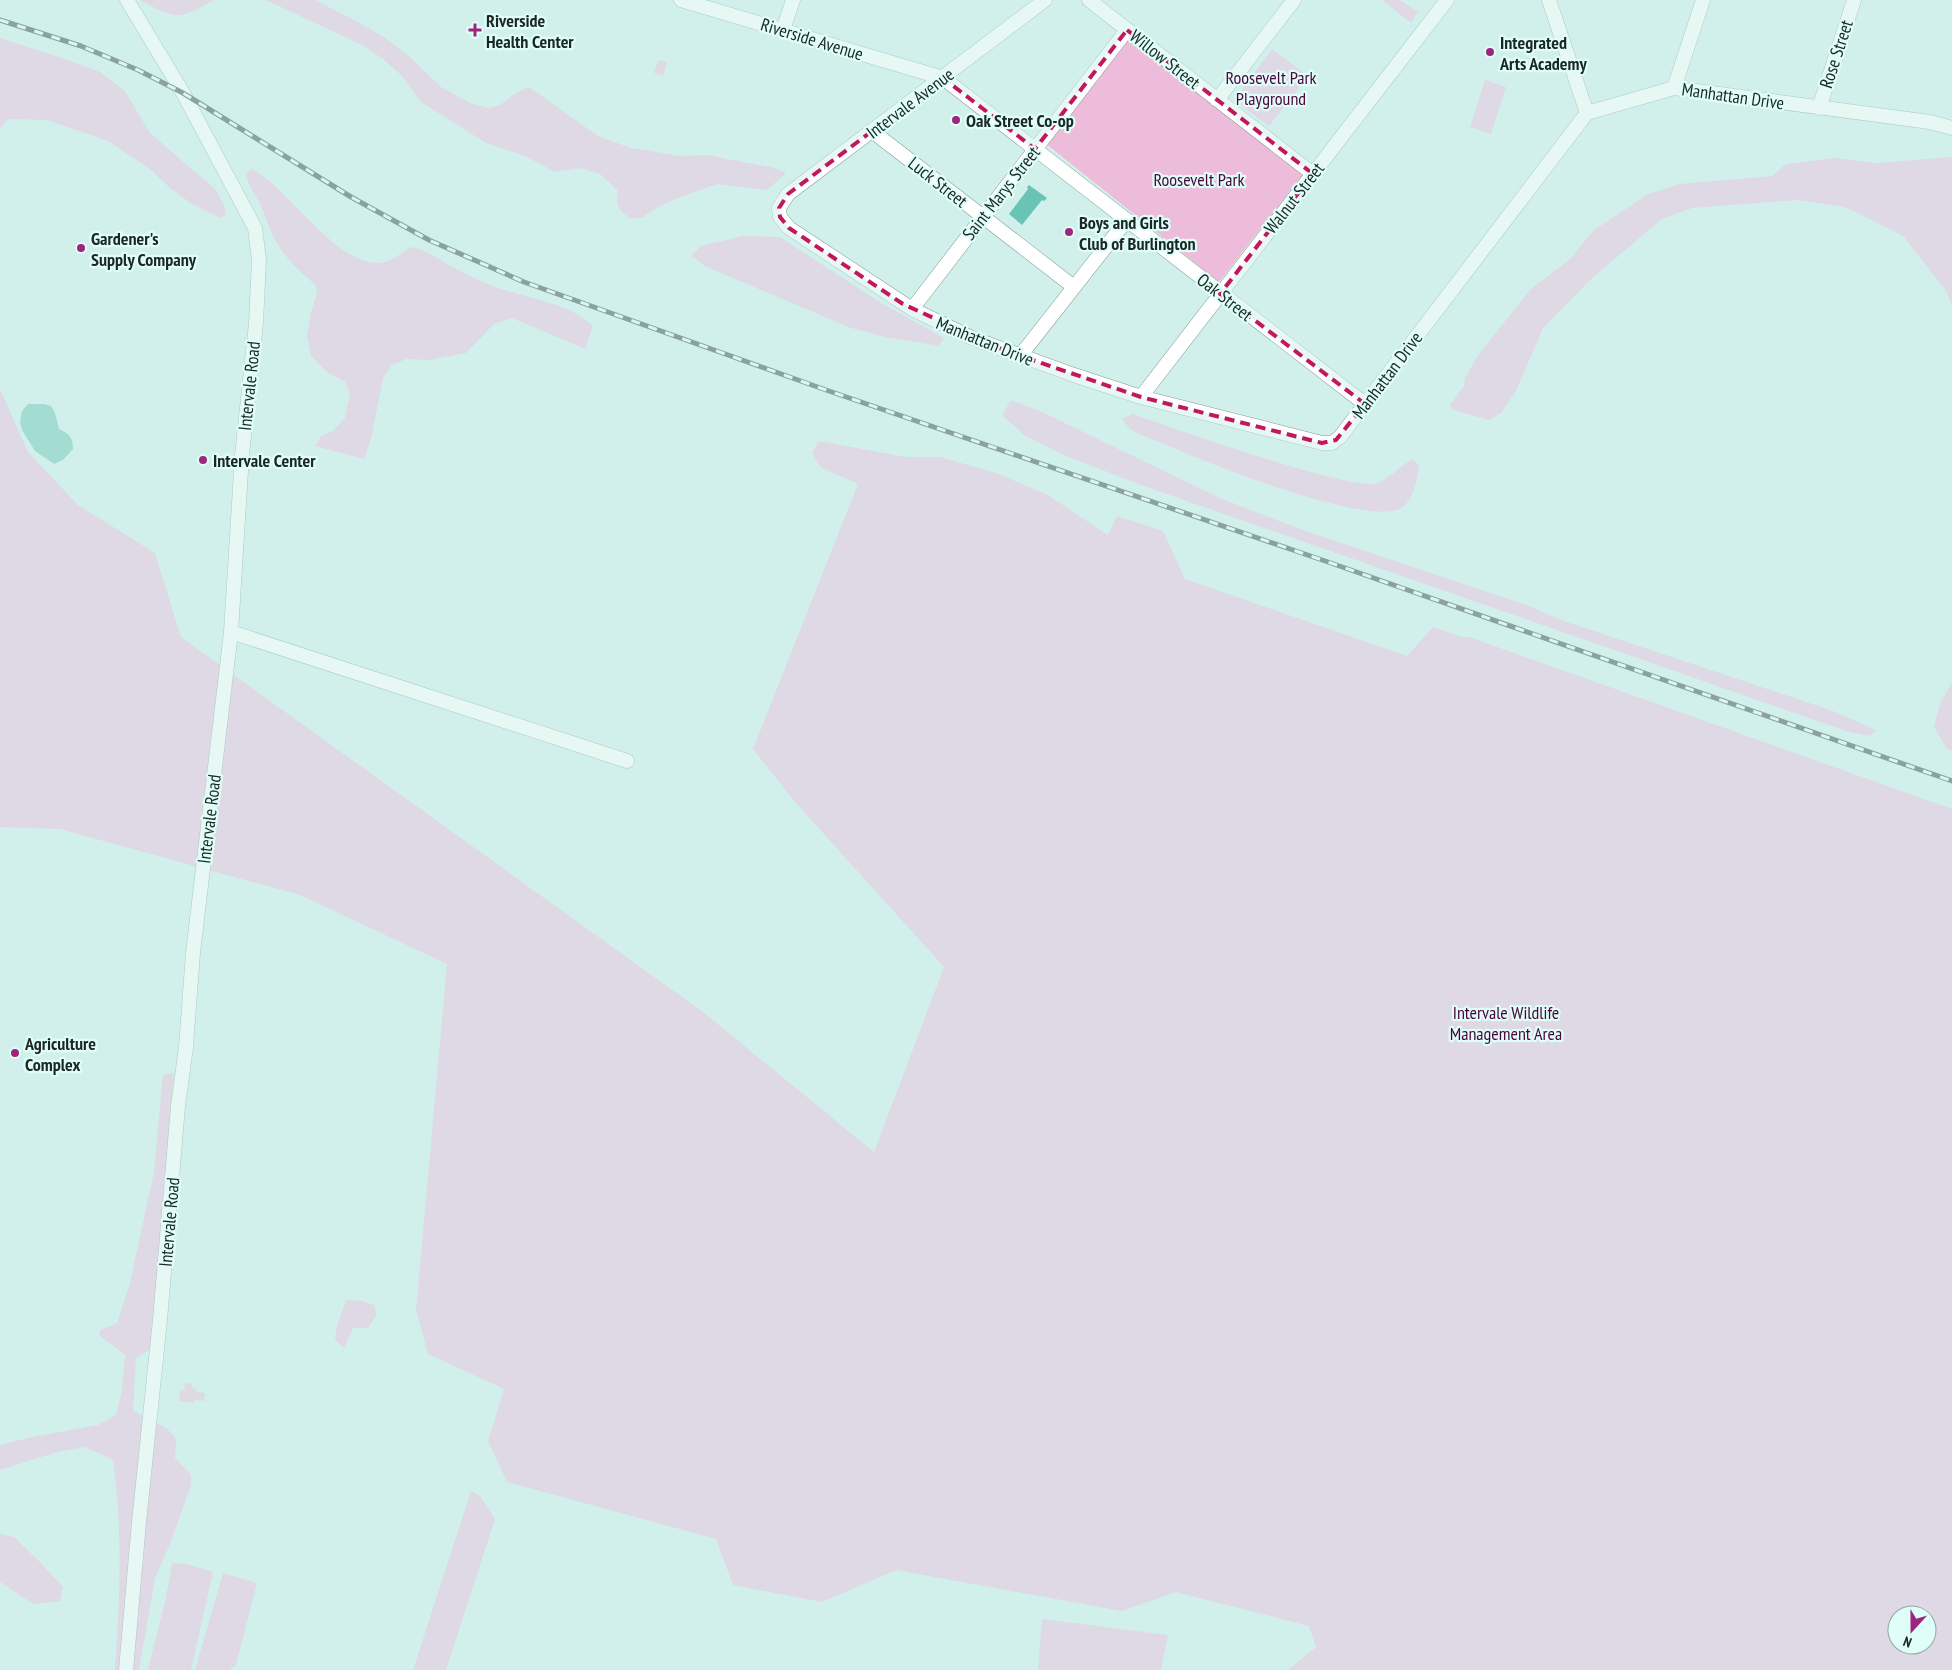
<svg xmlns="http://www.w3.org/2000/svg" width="1952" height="1670" viewBox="0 0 1952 1670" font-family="'PT Sans Narrow',sans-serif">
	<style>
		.green { fill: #edbcdb; fill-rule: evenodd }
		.water { fill: #69c4b6 }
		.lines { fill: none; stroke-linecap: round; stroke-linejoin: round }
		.minor-casing { stroke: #809c97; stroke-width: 15 }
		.minor { stroke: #fff; stroke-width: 14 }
		.rail-casing { stroke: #354240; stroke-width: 5 }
		.rail { stroke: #dffef8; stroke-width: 3; stroke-dasharray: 9; stroke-linecap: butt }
		.marked { fill: none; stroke: #c2185b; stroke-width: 4; stroke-dasharray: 10 6; stroke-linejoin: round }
		.poi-dot { fill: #9d257e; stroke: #dffef8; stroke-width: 2 }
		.labels { text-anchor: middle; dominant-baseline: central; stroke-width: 4.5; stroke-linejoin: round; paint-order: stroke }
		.poi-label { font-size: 18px; font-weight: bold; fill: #1c2725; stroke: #dffef8; text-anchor: start }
		.street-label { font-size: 18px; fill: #1c2725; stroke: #dffef8 }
		.park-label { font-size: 18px; fill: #4d023c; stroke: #dffef8 }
	</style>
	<rect width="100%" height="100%" fill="#d2f0eb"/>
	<!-- green -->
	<path class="green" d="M140,0H214C179,20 176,20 140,0Z
		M266,0H315L360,23L385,38L410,57L441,87L472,104L489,108L500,105L516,93L529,87L598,136L631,148L680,156L707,155L775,168L786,173L767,190L717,184L675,199L655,209L643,217L631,219C618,210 616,207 618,191L600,174L580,168L555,172L525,156L486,143L421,102L401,75L383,59L364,46Z
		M1382,0H1400L1418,12L1411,23Z
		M0,38L65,59L100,72L125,91L150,133L215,189L224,205L226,215L220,218L192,204L171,189L150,169L108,141L47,120L8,119L0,129Z
		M1129,38L1303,174L1219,282L1045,143Z
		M1272,49L1308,76L1269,126L1234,100Z
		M658,60L667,62L663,76L654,73Z
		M1485,80L1506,87L1491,134L1470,127Z
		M1952,157V307L1947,292L1903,236L1845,207L1798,200L1692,208L1662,219L1591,279L1543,328L1516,391L1501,413L1489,420L1453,410L1450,405L1464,386L1465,378L1479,354L1530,290L1571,258L1594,230L1648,194L1680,184L1772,176L1786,164L1835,158L1877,163Z
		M252,169C258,173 264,176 268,180C297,203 340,263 377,263C390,263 400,254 411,247C427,250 435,257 449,265C462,272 476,279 490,285C523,298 567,301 593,326L585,349L512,318L494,324L466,353L429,360L406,359L392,365L383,378L371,439L364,459L315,446L321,436L333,431L345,418L350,393L345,382L327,372L311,356L307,336L311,312L317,293L316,285C298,271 284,257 273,236C268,226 265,214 260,204C254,193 248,185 246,173Z
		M743,236L780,237L881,303L944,338L939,346L885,337L848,327L705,266L691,256L701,246Z
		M0,389L28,452L78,505L155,553L181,637L703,1012L874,1152L944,967L795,802L753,749L858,484L820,467L812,453L819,441L906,457H940L996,473L1048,495L1108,535L1117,516L1163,531L1185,579L1407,656L1433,627L1462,637H1469L1952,809V1670H1288L1316,1647L1309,1626L1176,1592L1122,1611L896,1570L822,1602L733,1585L716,1539L507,1482L488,1441L504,1389L428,1354L416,1310L447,964L300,895L60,829L0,827ZM1897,1615H1927V1645H1897Z
		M1011,400L1040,411L1220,498L1300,529L1526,605L1561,620L1833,711L1876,730L1870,736L1849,732L1141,485L1064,455L1024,435L1002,415Z
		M1133,414C1167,426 1355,493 1378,483C1386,480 1403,465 1412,459L1419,465C1417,480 1414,504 1397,510C1357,523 1201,461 1160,442C1151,439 1140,435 1132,430C1128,428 1125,422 1122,419Z
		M1952,682V751L1947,749L1934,727L1940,704Z
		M174,1073L153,1328L149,1350L136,1358L133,1410C146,1420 169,1425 175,1438C177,1444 175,1453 175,1458L191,1475V1485L170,1544L155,1578L139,1670H115C120,1600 123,1530 113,1460L85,1447L57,1452L0,1470V1445L32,1437L98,1425L116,1415L121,1395L125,1355L99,1335L100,1330L117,1323L130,1283L154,1172L163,1075Z
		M346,1300L362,1301L375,1305L376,1316L368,1328H353L344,1348L335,1340L336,1329Z
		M185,1383L192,1384V1388L196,1389V1392L205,1393L204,1401L195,1400L194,1403L179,1401L180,1390H184Z
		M471,1491L480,1496L495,1519L446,1670H413Z
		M0,1534L14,1537L40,1562L63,1587L60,1601L33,1604L0,1582Z
		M172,1563L187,1564L213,1572L191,1670H153L148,1669L165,1602Z
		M223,1573L257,1583L236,1665L229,1670H195Z
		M1042,1619L1168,1635L1161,1670H1038Z"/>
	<!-- water -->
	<path class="water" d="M1029,185L1047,198L1044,201L1042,200L1022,225L1009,214L1028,189L1027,187Z
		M28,404H44L51,406L55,413L59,429C69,434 73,437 73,449L63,460L54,464L35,451L22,430L20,422L22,411Z"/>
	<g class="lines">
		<!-- minor casing -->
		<g class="minor-casing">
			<path id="minor" d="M681,0L943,78L1365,404
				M1045,0L788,194L779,208L780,217L789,228L912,309L972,338L1074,375L1141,397L1322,443H1332L1340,437L1587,113L1674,88L1930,122L1952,128
				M1089,0L1313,174
				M1549,0L1587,113
				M783,30L793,0
				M1674,88L1703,0
				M1217,100L1294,0
				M1819,108L1854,0
				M872,131L1074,287
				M912,309L1127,30
				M1020,356L1126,221
				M1141,397L1447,0
				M231,632L627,761
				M126,1670L139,1522L160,1320L178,1106L186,1047L193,953L231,632L242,455L256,323L259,260L255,228L183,93L127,0"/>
		</g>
		<!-- minor -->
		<use href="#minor" class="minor"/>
		<!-- rail casing -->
		<g class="rail-casing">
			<path id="rail" d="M0,20L81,46L138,70L183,93L351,197L429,240L524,282L826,390L1328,562L1952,781"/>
		</g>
		<!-- rail -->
		<use href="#rail" class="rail"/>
	</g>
	<!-- marked area -->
	<path d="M0 0H1952V1670H0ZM1127,30L1313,174L1220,294L1365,404L1336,440L1322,443L1141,397L1006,351L903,304L789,228L780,217L779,208L788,194L943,78L1035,149Z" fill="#d2f0eb" fill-opacity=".55" fill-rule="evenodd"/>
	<path class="marked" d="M1127,30L1313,174L1220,294L1365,404L1336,440L1322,443L1141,397L1006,351L903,304L789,228L780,217L779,208L788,194L943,78L1035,149Z"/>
	<!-- markers -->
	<g class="poi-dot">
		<path d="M472.5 22.5h5v5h5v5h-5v5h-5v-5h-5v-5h5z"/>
		<circle cx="1490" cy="52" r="5"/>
		<circle cx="956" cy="120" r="5"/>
		<circle cx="1069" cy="232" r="5"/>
		<circle cx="81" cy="248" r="5"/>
		<circle cx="203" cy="460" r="5"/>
		<circle cx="15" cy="1053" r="5"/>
	</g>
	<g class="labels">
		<!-- poi labels -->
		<g class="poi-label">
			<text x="486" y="20">Riverside<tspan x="486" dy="21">Health Center</tspan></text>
			<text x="1500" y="42">Integrated<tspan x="1500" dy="21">Arts Academy</tspan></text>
			<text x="966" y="120">Oak Street Co-op</text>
			<text x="1079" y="222">Boys and Girls<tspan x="1079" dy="21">Club of Burlington</tspan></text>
			<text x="91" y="238">Gardener's<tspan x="91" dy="21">Supply Company</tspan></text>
			<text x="213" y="460">Intervale Center</text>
			<text x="25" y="1043">Agriculture<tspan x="25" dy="21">Complex</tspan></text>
		</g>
		<!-- street labels -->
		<g class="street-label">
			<text transform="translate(812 39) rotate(17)">Riverside Avenue</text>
			<text transform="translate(1836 54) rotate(-72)">Rose Street</text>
			<text transform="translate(1165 59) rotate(38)">Willow Street</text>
			<text transform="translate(1733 96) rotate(8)">Manhattan Drive</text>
			<text transform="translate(910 103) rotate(-37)">Intervale Avenue</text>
			<text transform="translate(938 182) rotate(38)">Luck Street</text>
			<text transform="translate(1001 193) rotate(-52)">Saint Marys Street</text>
			<text transform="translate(1294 198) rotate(-52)">Walnut Street</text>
			<text transform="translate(1225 297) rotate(38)">Oak Street</text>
			<text transform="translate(985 341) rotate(22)">Manhattan Drive</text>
			<text transform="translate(1387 375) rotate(-53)">Manhattan Drive</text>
			<text transform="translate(249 386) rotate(-84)">Intervale Road</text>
			<text transform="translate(209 819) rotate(-83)">Intervale Road</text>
			<text transform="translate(169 1222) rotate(-85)">Intervale Road</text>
		</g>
		<!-- park labels -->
		<g class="park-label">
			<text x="1271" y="77">Roosevelt Park<tspan x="1271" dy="21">Playground</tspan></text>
			<text x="1199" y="179">Roosevelt Park</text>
			<text x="1506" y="1012">Intervale Wildlife<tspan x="1506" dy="21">Management Area</tspan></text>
		</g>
	</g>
	<!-- north arrow -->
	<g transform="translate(1912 1630) rotate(201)"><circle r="24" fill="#dffef8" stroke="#91a8a4"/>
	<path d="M0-4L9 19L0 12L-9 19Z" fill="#9d257e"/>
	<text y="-8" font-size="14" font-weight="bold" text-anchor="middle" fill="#1c2725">N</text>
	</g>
</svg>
